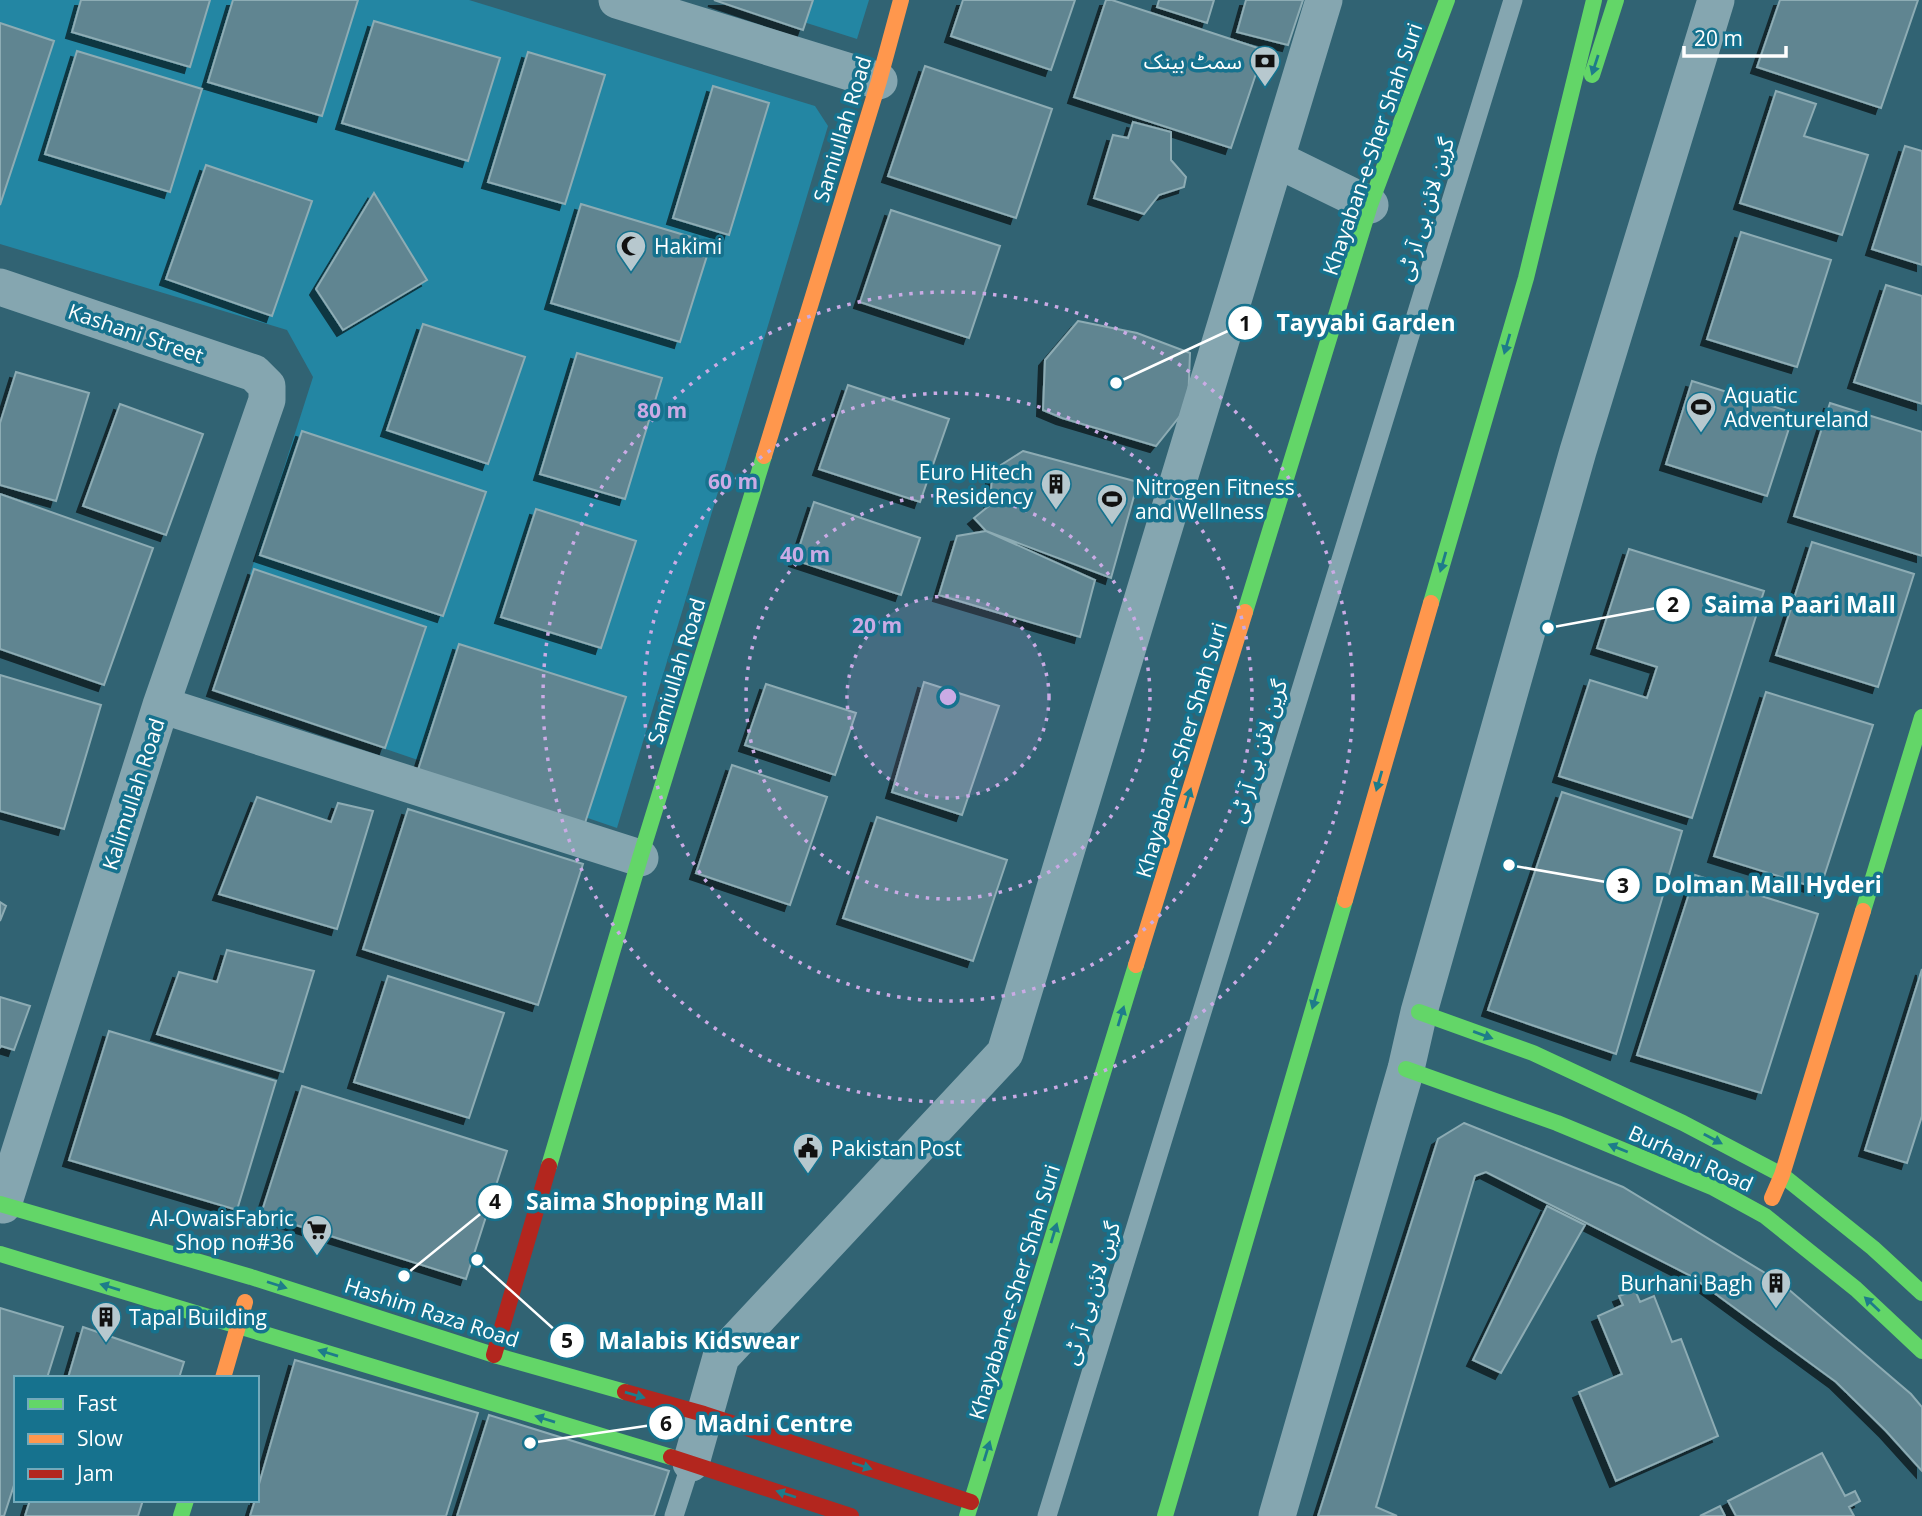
<svg xmlns="http://www.w3.org/2000/svg" width="1922" height="1516" viewBox="0 0 1922 1516" font-family="'Open Sans','Noto Sans Arabic',sans-serif">
	<style>
		.green { fill: #2386a3 }
		.building { fill: #618591; stroke: #8dacb4; stroke-width: 2; filter: url(#shadow) }
		.lines { fill: none; stroke-linecap: round; stroke-linejoin: round }
		.lane { stroke: #85a6b0; stroke-width: 19 }
		.street { stroke: #85a6b0; stroke-width: 37 }
		.fast { stroke: #63d668; stroke-width: 16 }
		.slow { stroke: #ff974d; stroke-width: 16 }
		.jam { stroke: #b3261e; stroke-width: 16 }
		.oneway { fill: #1e7c8a }
		.ring { fill: none; stroke: #caabe5; stroke-width: 3.5; stroke-dasharray: 3.5 7 }
		.labels { text-anchor: middle; dominant-baseline: central; stroke-width: 7; stroke-linejoin: round; paint-order: stroke }
		.poi-label { font-size: 21px; fill: #fff; stroke: #16728e; text-anchor: start }
		.street-label { font-size: 21px; fill: #fff; stroke: #16728e }
		.centre { fill: #caabe5; stroke: #16728e; stroke-width: 3.5 }
		.ring-label { font-size: 21px; text-anchor: middle; font-weight: bold; fill: #caabe5; stroke: #16728e; stroke-width: 7; stroke-linejoin: round; paint-order: stroke }
		.leader { fill: none; stroke: #fff; stroke-width: 2.5 }
		.callout-dot { fill: #fff; stroke: #16728e; stroke-width: 2.5 }
		.mark-label { font-size: 21px; text-anchor: middle; font-weight: bold; fill: #111 }
		.callout-label { font-size: 23px; text-anchor: middle; font-weight: bold; fill: #fff; stroke: #16728e; stroke-width: 7; stroke-linejoin: round; paint-order: stroke }
	</style>
	<defs>
		<filter id="shadow"><feDropShadow dx="-6" dy="6" stdDeviation="0" flood-color="#0009"/></filter>
	</defs>
	<rect width="100%" height="100%" fill="#316373"/>
	<!-- green -->
	<path class="green" d="M0,0H469L815,106L828,126L617,828L213,690L313,377L287,330L0,244Z
		M735,0H869L857,39Z"/>
	<!-- building -->
	<path class="building" d="M81,0H210L190,67L72,32Z
		M233,0H358L322,116L208,82Z
		M714,0H813L803,30Z
		M963,0H1075L1051,70L951,36Z
		M1106,0H1112L1264,50L1231,148L1074,97Z
		M1159,0H1214L1207,23L1157,7Z
		M1246,0H1303L1288,45L1237,32Z
		M1780,0H1918L1881,108L1757,67Z
		M374,21L500,58L468,161L342,123Z
		M0,23L54,41L0,205Z
		M77,51L202,89L170,192L45,154Z
		M528,52L605,75L565,204L488,182Z
		M925,66L1052,109L1016,218L888,176Z
		M713,86L769,103L729,235L673,218Z
		M1776,91L1816,104L1804,136L1868,155L1842,235L1740,203Z
		M1133,122L1171,132V160L1186,177L1184,187L1159,195L1144,214L1094,198L1113,135L1128,138Z
		M1905,146L1922,151V265L1872,249Z
		M206,165L312,201L272,316L166,279Z
		M374,193L427,280L343,330L316,289Z
		M581,204L711,243L680,342L551,303Z
		M891,210L1000,246L969,338L860,302Z
		M1741,232L1831,260L1797,367L1707,339Z
		M1886,285L1922,296V404L1854,382Z
		M1078,321L1137,333L1190,353L1188,406L1156,446L1062,418L1043,410L1045,360Z
		M423,324L525,357L488,464L387,430Z
		M577,353L662,378L625,499L540,474Z
		M16,372L89,393L56,501L0,485V423Z
		M1692,381L1794,413L1767,496L1666,464Z
		M848,385L949,419L920,502L819,469Z
		M1830,403L1922,432V556L1794,516Z
		M120,404L203,434L166,535L83,506Z
		M302,431L486,492L443,616L260,555Z
		M1023,451L1138,482L1111,578L986,531L974,518L990,505L992,476L1001,465Z
		M0,494L153,548L104,685L0,649Z
		M814,502L920,538L901,595L795,560Z
		M536,509L636,541L601,648L501,617Z
		M986,531L1095,580L1080,637L939,595L957,536Z
		M1812,542L1914,574L1878,687L1776,655Z
		M1629,549L1764,591L1692,818L1559,776L1590,680L1647,698L1657,667L1597,648Z
		M254,569L426,627L385,748L213,690Z
		M459,644L626,697L584,826L417,773Z
		M0,675L101,705L64,829L0,811Z
		M924,682L999,706L962,815L892,792Z
		M766,684L856,713L835,775L745,745Z
		M1766,692L1873,725L1820,889L1714,856Z
		M732,765L827,797L790,905L696,873Z
		M1562,792L1682,831L1616,1054L1488,1010Z
		M257,797L331,822L338,803L373,811L337,929L219,894Z
		M408,809L583,864L538,1005L363,949Z
		M877,817L1007,860L973,961L843,918Z
		M1695,875L1818,914L1761,1093L1637,1055Z
		M0,902L6,906L0,921Z
		M227,950L314,971L283,1072L157,1034L179,972L217,982Z
		M1922,969V1116L1907,1163L1865,1150Z
		M388,976L504,1013L469,1118L354,1082Z
		M0,997L30,1006L14,1050L1,1046L0,1048Z
		M109,1031L276,1081L237,1210L69,1160Z
		M302,1086L507,1151L466,1279L261,1214Z
		M1464,1123L1623,1187L1780,1282L1911,1394L1922,1407V1471L1886,1431L1836,1382L1691,1276L1486,1172L1475,1176L1376,1507L1397,1516H1318L1438,1139Z
		M1547,1206L1585,1225L1501,1373L1473,1360Z
		M1635,1290L1640,1302L1654,1296L1672,1342L1681,1339L1718,1436L1616,1481L1579,1392L1622,1374L1598,1316L1623,1305L1619,1296Z
		M0,1308L63,1327L47,1378H16V1479L4,1516H0Z
		M83,1327L184,1362L179,1378H68Z
		M295,1360L478,1413L446,1516H250L255,1500H257V1491Z
		M489,1415L669,1471L654,1516H457Z
		M1822,1453L1845,1496L1855,1491L1860,1501L1849,1507L1854,1516H1736L1728,1501Z
		M30,1500H143L138,1516H25Z
		M1720,1506L1725,1516H1700Z"/>
	<g class="lines">
		<!-- lane -->
		<path class="lane" d="M674,1516L691,1463
			M1047,1516L1513,0"/>
		<!-- street -->
		<path class="street" d="M617,0L879,81
			M1276,159L1370,205
			M0,287L254,373L267,386V400L161,705L3,1205
			M161,705L640,858
			M691,1463L721,1357L1005,1053L1324,0
			M1277,1516L1406,1069L1419,1012L1578,451L1716,0"/>
		<!-- fast -->
		<path class="fast" d="M1592,75L1616,0
			M1431,603L1526,278L1594,0
			M1245,612L1370,205L1447,0
			M1863,911L1922,717
			M1419,1012L1533,1053L1683,1123L1782,1175L1873,1248L1922,1293
			M1406,1069L1557,1123L1712,1187L1765,1216L1856,1289L1922,1351
			M549,1166L640,858L764,456
			M0,1204L251,1277L494,1355L625,1392
			M0,1254L671,1457
			M181,1516L186,1500
			M967,1516L1136,965
			M1165,1516L1345,900"/>
		<!-- slow -->
		<path class="slow" d="M764,456L879,81L901,0
			M1345,900L1431,603
			M1136,965L1245,612
			M1772,1198L1782,1175L1863,911
			M223,1378L245,1302"/>
		<!-- jam -->
		<path class="jam" d="M494,1355L549,1166
			M625,1392L704,1414L971,1502
			M671,1457L851,1516"/>
	</g>
	<!-- one-way arrows -->
	<defs><path id="oneway-solid" d="M-6-.8H1V-3.2L6.5 0L1 3.2V.8H-6Z" transform="scale(1.75)"/></defs>
	<g class="oneway">
		<use href="#oneway-solid" transform="translate(1595 65) rotate(108)"/>
		<use href="#oneway-solid" transform="translate(1507 344) rotate(106)"/>
		<use href="#oneway-solid" transform="translate(1443 562) rotate(106)"/>
		<use href="#oneway-solid" transform="translate(1379 781) rotate(106)"/>
		<use href="#oneway-solid" transform="translate(1188 798) rotate(-73)"/>
		<use href="#oneway-solid" transform="translate(1315 999) rotate(106)"/>
		<use href="#oneway-solid" transform="translate(1121 1016) rotate(-73)"/>
		<use href="#oneway-solid" transform="translate(1483 1035) rotate(20)"/>
		<use href="#oneway-solid" transform="translate(1713 1139) rotate(28)"/>
		<use href="#oneway-solid" transform="translate(1618 1148) rotate(-158)"/>
		<use href="#oneway-solid" transform="translate(1054 1233) rotate(-73)"/>
		<use href="#oneway-solid" transform="translate(277 1285) rotate(18)"/>
		<use href="#oneway-solid" transform="translate(110 1287) rotate(-163)"/>
		<use href="#oneway-solid" transform="translate(1872 1304) rotate(-137)"/>
		<use href="#oneway-solid" transform="translate(328 1353) rotate(-163)"/>
		<use href="#oneway-solid" transform="translate(635 1395) rotate(16)"/>
		<use href="#oneway-solid" transform="translate(545 1419) rotate(-163)"/>
		<use href="#oneway-solid" transform="translate(987 1451) rotate(-73)"/>
		<use href="#oneway-solid" transform="translate(862 1466) rotate(18)"/>
		<use href="#oneway-solid" transform="translate(786 1494) rotate(-162)"/>
	</g>
	<!-- distance rings -->
	<circle cx="948" cy="697" r="101" fill="#caabe5" fill-opacity=".12"/>
	<g class="ring">
		<circle cx="948" cy="697" r="101"/>
		<circle cx="948" cy="697" r="202"/>
		<circle cx="948" cy="697" r="304"/>
		<circle cx="948" cy="697" r="405"/>
	</g>
	<!-- icons -->
	<defs>
		<g id="bank-pin" transform="scale(1.575)"><path d="M0 17L-7.5 6A9.5 9.5 0 1 1 7.5 6Z" fill="#b7c8ce" stroke="#16728e"/><path d="M-6-4H6V4H-6ZM0-2.3a2.3 2.3 0 1 0 0 4.6a2.3 2.3 0 1 0 0-4.6Z" fill="#111"/></g>
		<g id="mosque-pin" transform="scale(1.575)"><path d="M0 17L-7.5 6A9.5 9.5 0 1 1 7.5 6Z" fill="#b7c8ce" stroke="#16728e"/><path d="M3.5-4.9A6 6 0 1 0 3.5 4.9A5 5 0 1 1 3.5-4.9Z" fill="#111"/></g>
		<g id="stadium-pin" transform="scale(1.575)"><path d="M0 17L-7.5 6A9.5 9.5 0 1 1 7.5 6Z" fill="#b7c8ce" stroke="#16728e"/><path d="M0-5a6.5 5 0 1 0 0 10a6.5 5 0 1 0 0-10ZM-3.5-1.8h7v3.6h-7Z" fill="#111"/></g>
		<g id="building-pin" transform="scale(1.575)"><path d="M0 17L-7.5 6A9.5 9.5 0 1 1 7.5 6Z" fill="#b7c8ce" stroke="#16728e"/><path d="M-4-6H4V6H1V3H-1V6H-4ZM-2.5-4.3h1.7v1.8h-1.7ZM.8-4.3h1.7v1.8H.8ZM-2.5-1h1.7V.8h-1.7ZM.8-1h1.7V.8H.8Z" fill="#111"/></g>
		<g id="civic-pin" transform="scale(1.575)"><path d="M0 17L-7.5 6A9.5 9.5 0 1 1 7.5 6Z" fill="#b7c8ce" stroke="#16728e"/><path d="M-.6-6.5H3V-4.5H.6V-3L4-1V1h2V6H-6V1h2V-1L-.6-3ZM-1.2 2.5V6h2.4V2.5Z" fill="#111"/></g>
		<g id="supermarket-pin" transform="scale(1.575)"><path d="M0 17L-7.5 6A9.5 9.5 0 1 1 7.5 6Z" fill="#b7c8ce" stroke="#16728e"/><path d="M-6-5.5h2.5l.6 2H6L4.5 2H-2.5L-4.4-4H-6ZM-1.5 3.2a1.3 1.3 0 1 0 .1 0ZM3 3.2a1.3 1.3 0 1 0 .1 0Z" fill="#111"/></g>
	</defs>
	<g fill-rule="evenodd">
		<use href="#bank-pin" x="1265" y="61"/>
		<use href="#mosque-pin" x="631" y="246"/>
		<use href="#stadium-pin" x="1701" y="407"/>
		<use href="#building-pin" x="1056" y="484"/>
		<use href="#stadium-pin" x="1112" y="499"/>
		<use href="#civic-pin" x="808" y="1148"/>
		<use href="#supermarket-pin" x="317" y="1230"/>
		<use href="#building-pin" x="1776" y="1283"/>
		<use href="#building-pin" x="106" y="1317"/>
	</g>
	<g class="labels">
		<!-- poi labels -->
		<g class="poi-label">
			<text x="1242" y="61" text-anchor="end">سمٹ بینک</text>
			<text x="654" y="246">Hakimi</text>
			<text x="1724" y="395">Aquatic<tspan x="1724" dy="24">Adventureland</tspan></text>
			<text x="1033" y="472" text-anchor="end">Euro Hitech<tspan x="1033" dy="24">Residency</tspan></text>
			<text x="1135" y="487">Nitrogen Fitness<tspan x="1135" dy="24">and Wellness</tspan></text>
			<text x="831" y="1148">Pakistan Post</text>
			<text x="294" y="1218" text-anchor="end">Al-OwaisFabric<tspan x="294" dy="24">Shop no#36</tspan></text>
			<text x="1753" y="1283" text-anchor="end">Burhani Bagh</text>
			<text x="129" y="1317">Tapal Building</text>
		</g>
		<!-- street labels -->
		<g class="street-label">
			<text transform="translate(842 129) rotate(-73)">Samiullah Road</text>
			<text transform="translate(1372 149) rotate(-71)">Khayaban-e-Sher Shah Suri</text>
			<text transform="translate(1425 209) rotate(-73)">گرین لائن بی آر ٹی</text>
			<text transform="translate(136 333) rotate(19)">Kashani Street</text>
			<text transform="translate(676 671) rotate(-73)">Samiullah Road</text>
			<text transform="translate(1181 750) rotate(-73)">Khayaban-e-Sher Shah Suri</text>
			<text transform="translate(1258 751) rotate(-73)">گرین لائن بی آر ٹی</text>
			<text transform="translate(133 794) rotate(-72)">Kalimullah Road</text>
			<text transform="translate(1691 1158) rotate(24)">Burhani Road</text>
			<text transform="translate(1014 1292) rotate(-73)">Khayaban-e-Sher Shah Suri</text>
			<text transform="translate(1091 1293) rotate(-73)">گرین لائن بی آر ٹی</text>
			<text transform="translate(432 1312) rotate(18)">Hashim Raza Road</text>
		</g>
	</g>
	<circle cx="948" cy="697" r="10" class="centre"/>
	<g class="ring-label">
		<text x="662" y="418">80 m</text>
		<text x="733" y="489">60 m</text>
		<text x="805" y="562">40 m</text>
		<text x="877" y="633">20 m</text>
	</g>
	<!-- callouts -->
	<path class="leader" d="M1116 383L1245 323M1548 628L1673 605M1509 865L1623 885M404 1276L495 1202M477 1260L567 1341M530 1443L666 1423"/>
	<g class="callout-dot">
		<circle cx="1116" cy="383" r="7"/>
		<circle cx="1548" cy="628" r="7"/>
		<circle cx="1509" cy="865" r="7"/>
		<circle cx="404" cy="1276" r="7"/>
		<circle cx="477" cy="1260" r="7"/>
		<circle cx="530" cy="1443" r="7"/>
		<circle cx="1245" cy="323" r="18"/>
		<circle cx="1673" cy="605" r="18"/>
		<circle cx="1623" cy="885" r="18"/>
		<circle cx="495" cy="1202" r="18"/>
		<circle cx="567" cy="1341" r="18"/>
		<circle cx="666" cy="1423" r="18"/>
	</g>
	<g class="mark-label">
		<text x="1245" y="331">1</text>
		<text x="1673" y="612">2</text>
		<text x="1623" y="893">3</text>
		<text x="495" y="1209">4</text>
		<text x="567" y="1348">5</text>
		<text x="666" y="1431">6</text>
	</g>
	<g class="callout-label">
		<text x="1366" y="331">Tayyabi Garden</text>
		<text x="1800" y="613">Saima Paari Mall</text>
		<text x="1768" y="893">Dolman Mall Hyderi</text>
		<text x="645" y="1210">Saima Shopping Mall</text>
		<text x="699" y="1349">Malabis Kidswear</text>
		<text x="775" y="1432">Madni Centre</text>
	</g>
	<!-- legend -->
	<rect x="14" y="1376" width="245" height="126" fill="#16728e" stroke="#73aabb" stroke-width="2"/>
	<rect x="28" y="1399" width="35" height="10" fill="#63d668" stroke="#73aabb" stroke-width="2"/>
	<text x="77" y="1411" font-size="21" fill="#ffffff">Fast</text>
	<rect x="28" y="1434" width="35" height="10" fill="#ff974d" stroke="#73aabb" stroke-width="2"/>
	<text x="77" y="1446" font-size="21" fill="#ffffff">Slow</text>
	<rect x="28" y="1469" width="35" height="10" fill="#b3261e" stroke="#73aabb" stroke-width="2"/>
	<text x="77" y="1481" font-size="21" fill="#ffffff">Jam</text>
	<!-- scale -->
	<path d="M1684 46v10h102v-10" fill="none" stroke="#ffffff" stroke-width="3.5"/>
	<text x="1694" y="46" font-size="21" fill="#ffffff" stroke="#16728e" stroke-width="5" paint-order="stroke">20 m</text>
</svg>
